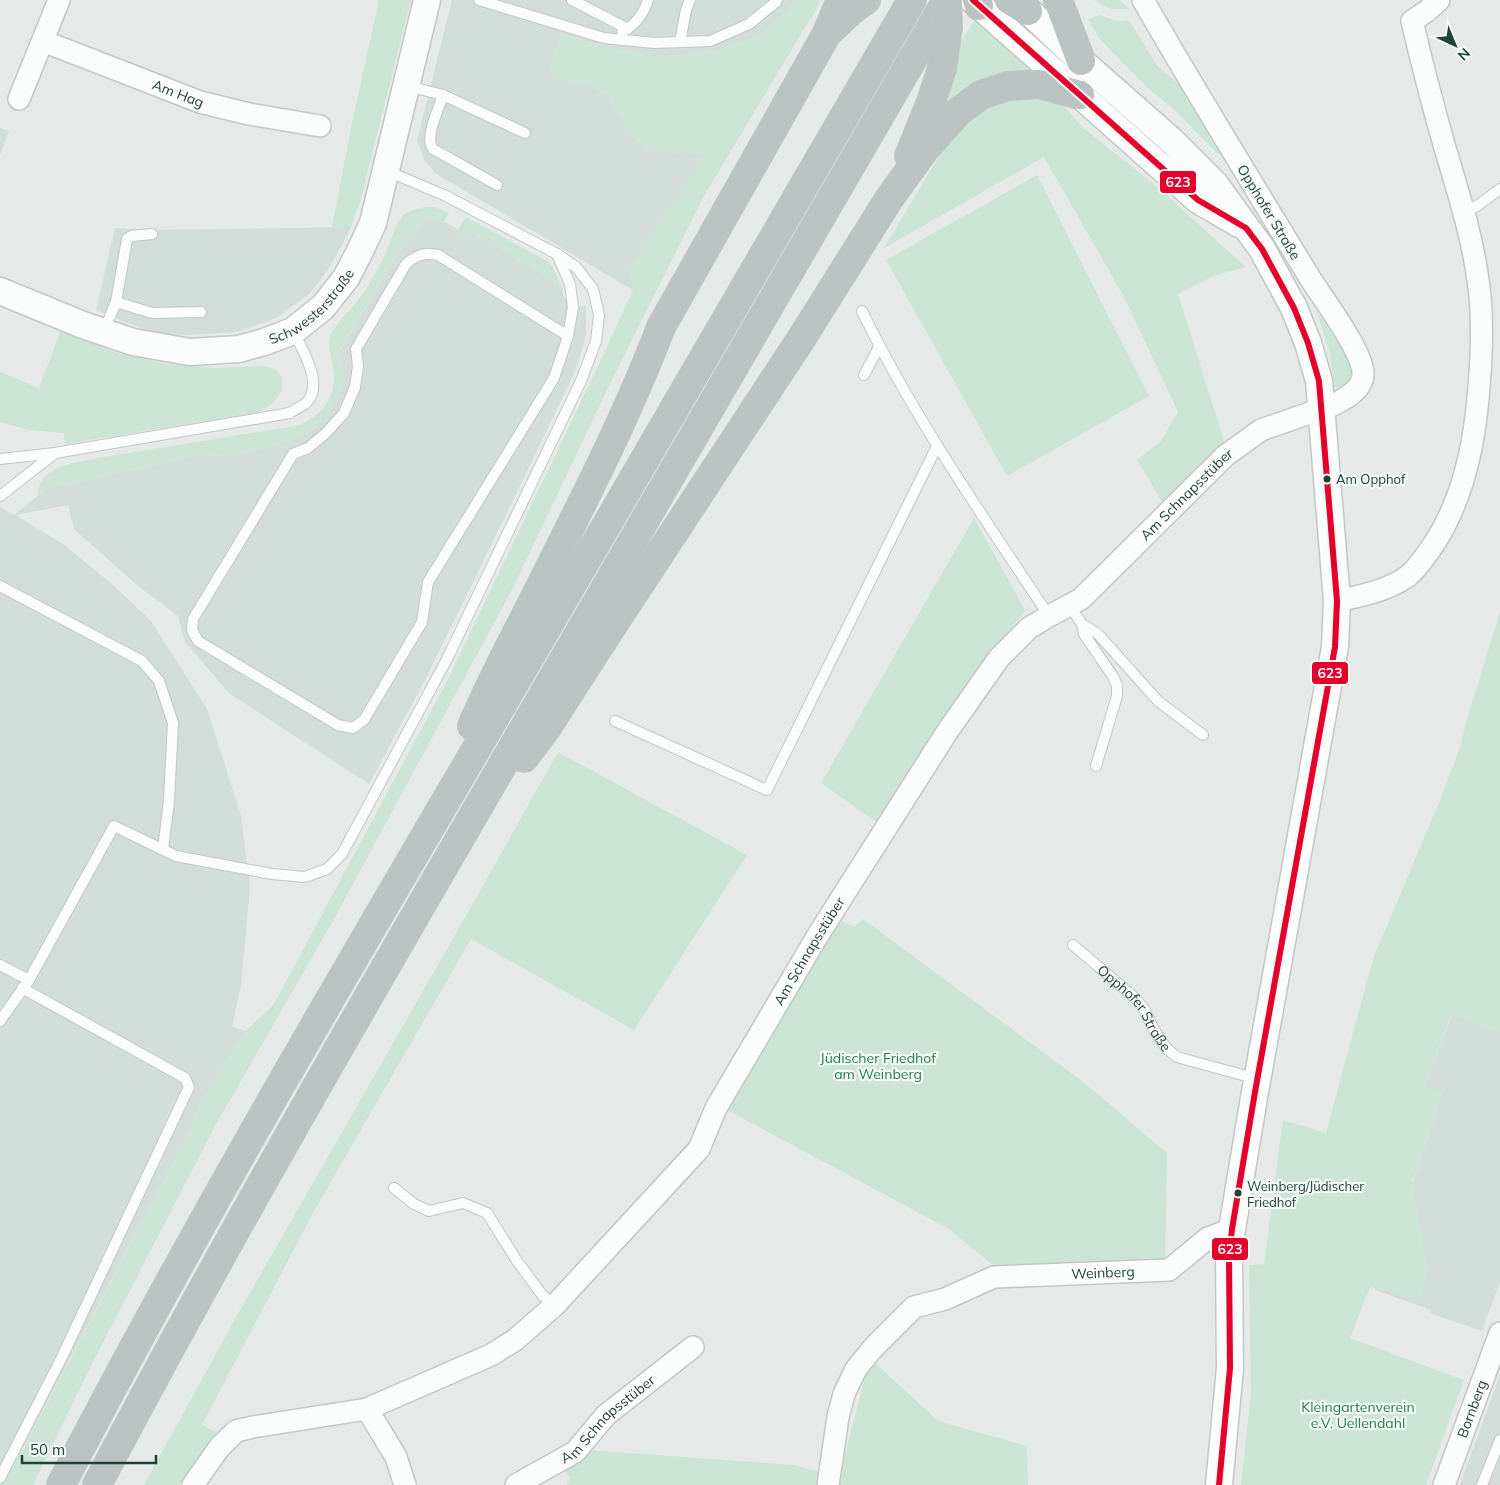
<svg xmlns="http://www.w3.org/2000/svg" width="1500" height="1485" viewBox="0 0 1500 1485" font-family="Mulish,sans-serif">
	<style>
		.built { fill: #d2dcd8 }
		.green { fill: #cce4d5 }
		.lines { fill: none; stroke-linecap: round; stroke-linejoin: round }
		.service-casing { stroke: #c2c7c5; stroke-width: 12 }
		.minor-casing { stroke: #c2c7c5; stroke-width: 24 }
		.tertiary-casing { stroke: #c2c7c5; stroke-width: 29 }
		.motorway-casing { stroke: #bcc7c4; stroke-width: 30 }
		.service { stroke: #fbfcfc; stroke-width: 10 }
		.minor { stroke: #fbfcfc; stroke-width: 21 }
		.tertiary { stroke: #fbfcfc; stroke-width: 26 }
		.motorway { stroke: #bac3c1; stroke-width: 28 }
		.motorway-bridge-casing { stroke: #bcc7c4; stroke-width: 30; stroke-linecap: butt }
		.motorway-bridge { stroke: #bac3c1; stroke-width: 28 }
		.bus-1-casing { stroke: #f3f9f6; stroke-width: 10 }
		.bus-1 { stroke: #e4002b; stroke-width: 6 }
		.bus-dot { fill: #204039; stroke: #f3f9f6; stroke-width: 2 }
		.labels { text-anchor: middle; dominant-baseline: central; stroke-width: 4.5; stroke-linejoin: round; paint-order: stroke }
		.bus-label { font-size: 13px; fill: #204039; stroke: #f3f9f6; text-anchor: start }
		.street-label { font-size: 14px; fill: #204039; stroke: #f3f9f6 }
		.park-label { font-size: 14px; fill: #267b4c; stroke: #f3f9f6 }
		.line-badge { stroke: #f3f9f6; stroke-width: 2 }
		.badge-label { font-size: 14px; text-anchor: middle; font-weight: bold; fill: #fff }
	</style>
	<rect width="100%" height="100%" fill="#e5eae8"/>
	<!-- built -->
	<path class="built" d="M452,0H795L786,12L761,34L725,48L699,54L665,56L621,51L561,34L568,83H582L609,95L631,136L651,151L705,154L695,170L633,290L435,173L425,161L417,141Z
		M0,128L9,131L0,155Z
		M425,218L438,220L466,238L470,231L561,286L564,298L573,307L586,306V335L581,353L573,376L532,461L426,678L369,784L230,694L185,642L178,616L138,586L74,529L68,505L15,515L63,544L113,585L151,621L207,709L241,816L250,887L241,985L232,1026L246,1031L199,1104L194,1123L20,1454L16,1452L0,1483V507L14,515L46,489L200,455L234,456L271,446L298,437L309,431L318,425L329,413L337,400L342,384L344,372L338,354L411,232L416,234Z
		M351,227L342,245L328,270L309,294L278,317L260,324L236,332L186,335L166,334L150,332L96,310L115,228L150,230Z
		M1452,1015L1500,1032V1282L1482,1331L1430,1313L1431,1310L1375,1290L1418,1167L1442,1092L1424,1086Z
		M1500,1375V1485H1460Z"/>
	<!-- green -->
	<path class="green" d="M379,0H411L360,202L351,227H332L351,128Z
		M795,0H820L818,6L704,196L607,390L513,588L333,921L215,1126L94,1360L33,1485H0L16,1452L21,1454L194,1123L199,1104L246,1031L274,1004L446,683L601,360L633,290L627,270L705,155L651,151L631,136L609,95L582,83H568L549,71L560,34L621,51L665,56L699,54L725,48L761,34L786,12Z
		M1094,0H1120L1129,9H1111Z
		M1099,15L1116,21L1129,20L1158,67L1193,96L1226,150L1218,154L1176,111L1151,91L1120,60L1099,38L1088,19Z
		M975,19L1034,72L929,138L952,56Z
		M1012,95L1039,97L1064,106L1082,127L1155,185L1246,267L1216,275L1178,294L1226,447L1164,505L1137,460L1161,441L1178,412L1124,297L1044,157L884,248L958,124L986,103Z
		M1037,175L1149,396L1007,476L886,260Z
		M425,207H434L449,213L444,222L458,229L466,217L547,261C555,269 558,276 561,286L470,231L466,238L438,220L425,218L416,234L411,232L338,353L344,372L342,384L337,400L330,413L318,425L298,437L271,446L234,456L200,455L46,489L37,496C38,491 39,485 42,481C52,464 80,462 97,458L283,428C289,427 296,426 301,424C322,416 336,396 334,373C333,361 326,348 331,335C336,323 353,308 361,296C372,281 381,263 389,246C392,238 395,225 401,218C406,211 417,209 425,207Z
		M1316,310L1350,360L1354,375L1345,386L1334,387L1330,353Z
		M61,330L117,353L165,363L214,368L265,366L277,370C278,373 282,377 282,381C284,397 269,408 256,413L65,444L64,433L29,430L0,422V372L39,388Z
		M974,518L1025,610L996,648L879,824L821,783Z
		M1500,612V1032L1451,1015L1424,1086L1442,1091L1418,1167L1412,1180L1428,1270L1419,1299L1370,1287L1350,1338L1464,1380L1426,1485H1241L1251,1394L1249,1265L1264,1264L1283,1120L1326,1133L1373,959L1443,793L1459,750L1468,716Z
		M558,752L747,855L634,1030L471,939L313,1213L202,1425L220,1434L213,1449L179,1485H144L236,1317L462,923Z
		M835,918L854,927L863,919L1082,1081L1167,1153L1165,1266L999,1270L949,1229L727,1110Z
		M870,1358L938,1421L1027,1446L1028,1485H567L570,1478L561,1466L587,1450L794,1465L839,1477Z"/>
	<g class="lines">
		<!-- service casing -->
		<g class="service-casing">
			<g id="service">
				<path d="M479,0L604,38L654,43L710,41L749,24L776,2L777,0"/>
				<path d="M572,0L628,29"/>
				<path d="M622,32C636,24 643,15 648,0"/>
				<path d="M680,42L686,10L690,0"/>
				<path d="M407,86L443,95L525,133"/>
				<path d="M443,95C439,108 424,138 433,149L497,185"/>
				<path d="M1464,211L1477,206L1500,189"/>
				<path d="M557,254L570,284L573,307L568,336L554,378L428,582L422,622L364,720L353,728L338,725L198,641L192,630L193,619L293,454L308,448L325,434L344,413L355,387L358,366L356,349L406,264C417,255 424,252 438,255L568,336"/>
				<path d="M116,302L152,313L201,312"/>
				<path d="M862,311C914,418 983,516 1049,616"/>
				<path d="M104,331L116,302L127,239L131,236L152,234"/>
				<path d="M864,375L879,347"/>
				<path d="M0,459L55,453L290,413C295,409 303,406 307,402C324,383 302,350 294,332"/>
				<path d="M0,496L55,453"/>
				<path d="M0,586L142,661L159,681L173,723L169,801L163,849"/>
				<path d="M1069,605L1082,624L1084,634L1114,678L1117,686V696L1096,766"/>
				<path d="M1082,624L1098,634L1158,701L1203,735"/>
				<path d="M615,721L767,790L937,446"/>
				<path id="s1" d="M1073,945L1134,997L1144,1009L1154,1030L1167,1049L1177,1057L1257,1079"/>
				<path d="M0,965L29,980"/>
				<path d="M0,1021L29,980L114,826L176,856L272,874L305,877L327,869L342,854L447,659L581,381L596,341L599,315L593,289L576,267L557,254L446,196L387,171"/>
				<path d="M394,1188L414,1204L429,1211L463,1203L487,1213L517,1261L543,1296L555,1305"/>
				<path d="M0,1478L62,1357L189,1087L185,1078L22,988"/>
				<path d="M1482,1485L1500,1440"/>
			</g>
		</g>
		<!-- minor casing -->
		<g class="minor-casing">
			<g id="minor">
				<path id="s2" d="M43,41L200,102L249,114L320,126"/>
				<path d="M19,99L59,0"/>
				<path d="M1337,601C1361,596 1387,591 1408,576C1419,567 1426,555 1434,544C1470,488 1478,421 1481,356C1482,331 1482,305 1478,280C1472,235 1458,192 1445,148C1433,106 1422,64 1412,21L1427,11L1439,0"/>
				<path d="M367,1409L396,1457L405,1485"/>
				<path id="s3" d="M193,1485L219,1448L236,1431L253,1427L367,1409L491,1355L515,1340L555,1305L699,1149L716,1108L818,935L947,732L999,658L1029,628L1049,616L1081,599L1225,456L1261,430L1333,405C1345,399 1364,389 1363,373C1362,350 1323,299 1310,278C1253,185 1197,94 1143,0"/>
				<path id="s4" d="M516,1485L575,1452L606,1415L693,1347"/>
				<path id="s5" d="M828,1485L838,1417L844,1394L856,1369L873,1348L914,1307L945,1299L994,1277L1169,1270L1208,1238L1232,1229"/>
				<path id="s6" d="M1444,1485L1500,1333"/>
			</g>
		</g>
		<!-- tertiary casing -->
		<g class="tertiary-casing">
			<g id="tertiary">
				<path d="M973,0L1198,200L1239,224"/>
				<path d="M1017,0L1081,61L1172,141L1215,184L1262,249L1294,308L1308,343L1319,381L1337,601L1335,647L1255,1092L1232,1229L1229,1258L1230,1368L1219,1485"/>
				<path id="s7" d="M0,291L83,325L133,342L190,352L239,349L264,342L293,331L323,307L346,278L360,251L373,223L427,0"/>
			</g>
		</g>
		<!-- motorway casing -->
		<g class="motorway-casing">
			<path id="motorway" d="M977,0L979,6
				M1009,0L1028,11
				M1058,0L1081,61
				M832,29L852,10L866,0
				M909,156L931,102L942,68
				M472,726C489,686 509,648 529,609C575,517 624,424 661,327L826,35L841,0
				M524,758L546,729L611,628L803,336L889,199L925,149L958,112L981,95L1008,86L1039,84L1080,95
				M61,1485C190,1236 333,993 475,751C621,501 766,250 912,0
				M97,1485C224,1244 361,1009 498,773C648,516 797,258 947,0"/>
		</g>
		<!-- service -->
		<use href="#service" class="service"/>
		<!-- minor -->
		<use href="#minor" class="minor"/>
		<!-- tertiary -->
		<use href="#tertiary" class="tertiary"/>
		<!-- motorway -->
		<use href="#motorway" class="motorway"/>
		<!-- motorway-bridge casing -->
		<g class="motorway-bridge-casing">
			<path id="motorway-bridge" d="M942,68L948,27L947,0"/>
		</g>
		<!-- motorway-bridge -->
		<use href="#motorway-bridge" class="motorway-bridge"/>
		<!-- bus-1 casing -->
		<g class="bus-1-casing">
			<path id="bus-1" d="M973,0L1198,200L1246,228L1262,249L1294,308L1308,343L1319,381L1337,601L1335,647L1255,1092L1232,1229L1229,1258L1230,1368L1219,1485"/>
		</g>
		<!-- bus-1 -->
		<use href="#bus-1" class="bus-1"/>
	</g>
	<!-- markers -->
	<g class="bus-dot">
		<circle cx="1327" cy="479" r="4.5"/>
		<circle cx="1238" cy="1193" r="4.5"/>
	</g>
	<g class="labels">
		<!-- bus labels -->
		<g class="bus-label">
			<text x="1336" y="479">Am Opphof</text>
			<text x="1247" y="1186">Weinberg/Jüdischer<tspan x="1247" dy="16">Friedhof</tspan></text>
		</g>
		<!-- street labels -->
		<g class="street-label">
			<text stroke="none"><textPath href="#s2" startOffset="145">Am Hag</textPath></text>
			<text transform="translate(1269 212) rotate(59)">Opphofer Straße</text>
			<text stroke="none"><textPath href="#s7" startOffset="336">Schwesterstraße</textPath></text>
			<text stroke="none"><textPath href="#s3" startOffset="1458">Am Schnapsstüber</textPath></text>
			<text stroke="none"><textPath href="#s3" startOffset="858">Am Schnapsstüber</textPath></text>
			<text stroke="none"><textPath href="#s1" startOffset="89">Opphofer Straße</textPath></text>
			<text stroke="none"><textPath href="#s5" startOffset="400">Weinberg</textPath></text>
			<text stroke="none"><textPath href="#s6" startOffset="81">Bornberg</textPath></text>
			<text stroke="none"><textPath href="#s4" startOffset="114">Am Schnapsstüber</textPath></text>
		</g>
		<!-- park labels -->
		<g class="park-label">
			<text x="878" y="1058">Jüdischer Friedhof<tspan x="878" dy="16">am Weinberg</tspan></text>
			<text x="1358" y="1407">Kleingartenverein<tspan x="1358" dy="16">e.V. Uellendahl</tspan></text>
		</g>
	</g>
	<g class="line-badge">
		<rect x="1159" y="170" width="38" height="24" rx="5" fill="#e4002b"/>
		<rect x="1311" y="661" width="38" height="24" rx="5" fill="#e4002b"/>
		<rect x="1211" y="1237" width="38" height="24" rx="5" fill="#e4002b"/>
	</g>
	<g class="badge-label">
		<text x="1178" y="187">623</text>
		<text x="1330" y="678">623</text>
		<text x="1230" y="1254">623</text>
	</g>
	<!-- north arrow -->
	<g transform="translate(1455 45) rotate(136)" stroke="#f3f9f6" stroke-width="4" paint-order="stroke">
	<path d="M0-4L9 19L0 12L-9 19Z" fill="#204039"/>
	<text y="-8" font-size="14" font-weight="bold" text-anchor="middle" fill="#204039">N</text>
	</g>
	<!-- scale -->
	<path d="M22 1455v8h134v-8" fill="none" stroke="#204039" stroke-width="2.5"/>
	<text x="30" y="1455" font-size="15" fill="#204039" stroke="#f3f9f6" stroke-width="4" paint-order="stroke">50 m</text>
</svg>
